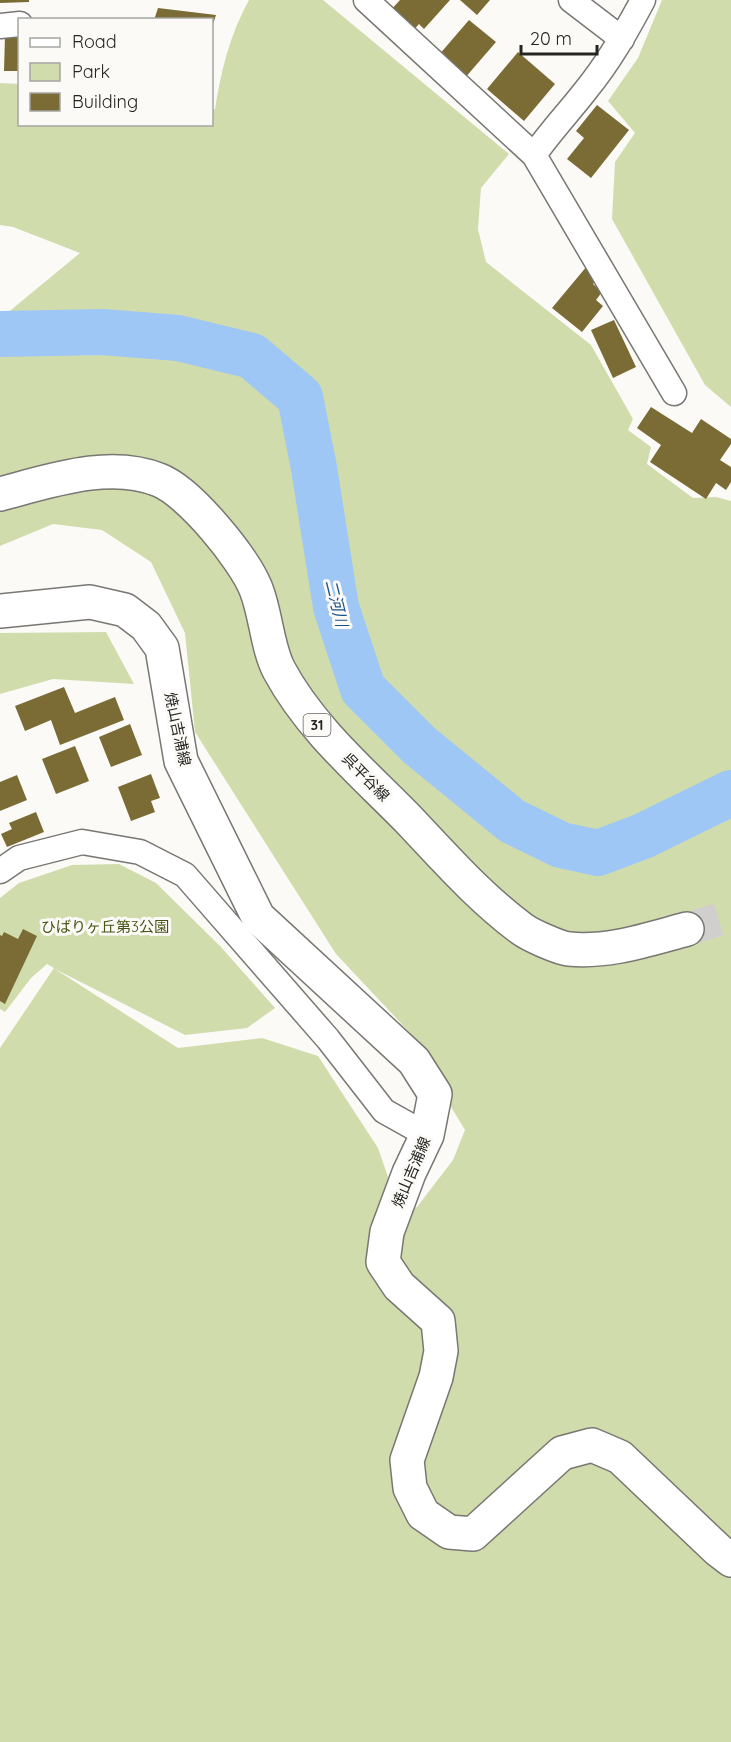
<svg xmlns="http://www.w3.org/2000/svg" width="731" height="1742" viewBox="0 0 731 1742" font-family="Quicksand,'Noto Sans JP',sans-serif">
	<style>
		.green { fill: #d1dcad }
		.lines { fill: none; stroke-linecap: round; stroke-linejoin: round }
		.river { stroke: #9ec7f5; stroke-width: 46 }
		.building { fill: #7a6c34 }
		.primary-tunnel { stroke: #d0cfcd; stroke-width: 33; stroke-dasharray: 33 16; stroke-linecap: butt }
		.street-casing { stroke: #787773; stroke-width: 27 }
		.secondary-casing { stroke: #787773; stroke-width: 36 }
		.primary-casing { stroke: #787773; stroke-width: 36 }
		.street { stroke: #fff; stroke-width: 24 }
		.secondary { stroke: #fff; stroke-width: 33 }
		.primary { stroke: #fff; stroke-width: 33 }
		.labels { text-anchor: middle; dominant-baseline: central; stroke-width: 6; stroke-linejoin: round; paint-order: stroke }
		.shield { fill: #fbfaf7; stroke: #656563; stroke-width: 1.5 }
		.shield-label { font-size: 14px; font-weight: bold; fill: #252523 }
		.street-label { font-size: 15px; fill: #252523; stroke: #fbfaf7 }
		.park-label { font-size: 15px; fill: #485314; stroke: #fbfaf7 }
		.water-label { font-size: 16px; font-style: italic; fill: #185289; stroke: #fbfaf7 }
	</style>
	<rect width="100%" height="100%" fill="#fbfaf7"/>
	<!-- green -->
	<path class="green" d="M249,0H323L509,154L481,188L478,229L486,262L591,345L633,419L628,430L651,447L647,464L693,498L716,497L731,501V1742H0V1048L54,968L47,964L31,978L5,1012L0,1009V898L19,883L72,865L119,864L156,883L221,947L275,1008L247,1028L185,1035L55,969L178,1048L262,1038L318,1056L378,1148L388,1177L390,1216L417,1207L453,1160L465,1130L448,1102L428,1052L336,954L195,732L185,633L151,562L102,530L53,524L0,546V319L80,253L13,227L0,225V83L19,84L20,124H212V110L215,109C221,71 230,34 249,0Z
		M662,0H731V407L705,385L612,219L615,162L635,133L608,101L638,58Z
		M106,632L134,684L53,679L0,694V633Z"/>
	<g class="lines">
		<!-- river -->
		<path class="river" d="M0,334L102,332L178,338L252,356L300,397L314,468L336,607L363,689L419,745L512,821L561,845L598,853L643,836L731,793"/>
	</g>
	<!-- building -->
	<path class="building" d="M0,0H29V2L0,3Z
		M400,0H450L424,29L419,24L412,32L389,12Z
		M460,0H490L477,15Z
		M158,8L216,15L212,27V20H154Z
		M469,20L496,42L464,79L438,56Z
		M5,35H20V71H4Z
		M518,52L555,84L524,121L487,89Z
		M597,105L629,130L591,178L567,159L584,138L576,131Z
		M587,266L600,276L593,284L602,292L596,300L603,306L582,332L552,308Z
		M614,320L636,367L613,378L591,330Z
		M651,407L692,433L701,419L731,439V444L720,460L731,467V482L726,490L716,483L706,499L650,462L661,445L637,428Z
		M64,687L75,713L115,697L124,720L60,745L51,720L25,731L15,706Z
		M130,724L142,755L111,767L99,737Z
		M75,746L89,781L56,794L42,759Z
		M151,774L160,798L151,801L155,812L131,821L118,787Z
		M17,775L27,800L0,811V782Z
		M36,812L44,832L7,847L1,834L12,829L9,823Z
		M23,929L37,936L5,1004L0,1001V935L2,936L4,932L18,939Z"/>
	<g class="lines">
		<!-- primary-tunnel -->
		<path class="primary-tunnel" d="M687,929L731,916"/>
		<!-- street casing -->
		<g class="street-casing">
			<path id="street" d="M366,0L534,155C550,132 569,112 586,90C609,62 626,32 643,0
				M571,0L622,39
				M0,26L20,24
				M534,155L674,393
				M0,871L19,858L82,842L140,852L185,875L328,1039L384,1111L427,1135"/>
		</g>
		<!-- secondary casing -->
		<g class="secondary-casing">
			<path id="secondary" d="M0,611L90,602L125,610L146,626L162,648L181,761L258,917L414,1061L435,1094L427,1135L409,1173L387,1232L383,1262L399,1286L438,1321L441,1351L436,1377L407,1460L410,1488L423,1514L449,1532L473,1534L562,1453L592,1445L620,1457L718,1550L731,1560"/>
		</g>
		<!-- primary casing -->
		<g class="primary-casing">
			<path id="primary" d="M0,494C50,481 109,460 159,480C190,492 244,559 256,589C266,614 267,647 279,670C310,728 363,773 409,820C445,858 480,898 522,929C530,935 559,948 569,949C609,953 649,939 687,929"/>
		</g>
		<!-- street -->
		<use href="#street" class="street"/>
		<!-- secondary -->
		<use href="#secondary" class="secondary"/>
		<!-- primary -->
		<use href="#primary" class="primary"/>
	</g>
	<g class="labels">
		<!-- shield labels -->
		<rect class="shield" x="303.5" y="714" width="27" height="22" rx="4.5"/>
		<g class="shield-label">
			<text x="317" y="725">31</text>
		</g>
		<!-- street labels -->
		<g class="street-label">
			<text transform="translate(178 729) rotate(78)">焼山吉浦線</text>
			<text transform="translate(366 777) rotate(46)">呉平谷線</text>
			<text transform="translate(411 1172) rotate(-67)">焼山吉浦線</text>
		</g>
		<!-- park labels -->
		<g class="park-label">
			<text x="105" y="926">ひばりヶ丘第3公園</text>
		</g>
		<!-- water labels -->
		<g class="water-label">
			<text transform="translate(337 603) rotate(76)">二河川</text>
		</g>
	</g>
	<!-- legend -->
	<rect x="18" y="18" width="195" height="108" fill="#fbfaf7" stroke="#a5a5a2" stroke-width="1.5"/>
	<rect x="30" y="38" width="30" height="9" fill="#ffffff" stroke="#a5a5a2" stroke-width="1.5"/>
	<text x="72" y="48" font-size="18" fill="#252523">Road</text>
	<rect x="30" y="63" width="30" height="18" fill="#d1dcad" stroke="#a5a5a2" stroke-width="1.5"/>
	<text x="72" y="78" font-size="18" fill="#252523">Park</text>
	<rect x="30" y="93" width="30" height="18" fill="#7a6c34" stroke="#a5a5a2" stroke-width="1.5"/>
	<text x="72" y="108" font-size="18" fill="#252523">Building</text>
	<!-- scale -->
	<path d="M521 45v9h76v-9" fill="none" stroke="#252523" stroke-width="3"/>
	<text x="530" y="45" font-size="18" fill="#252523" stroke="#fbfaf7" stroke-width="4.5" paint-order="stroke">20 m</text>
</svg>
